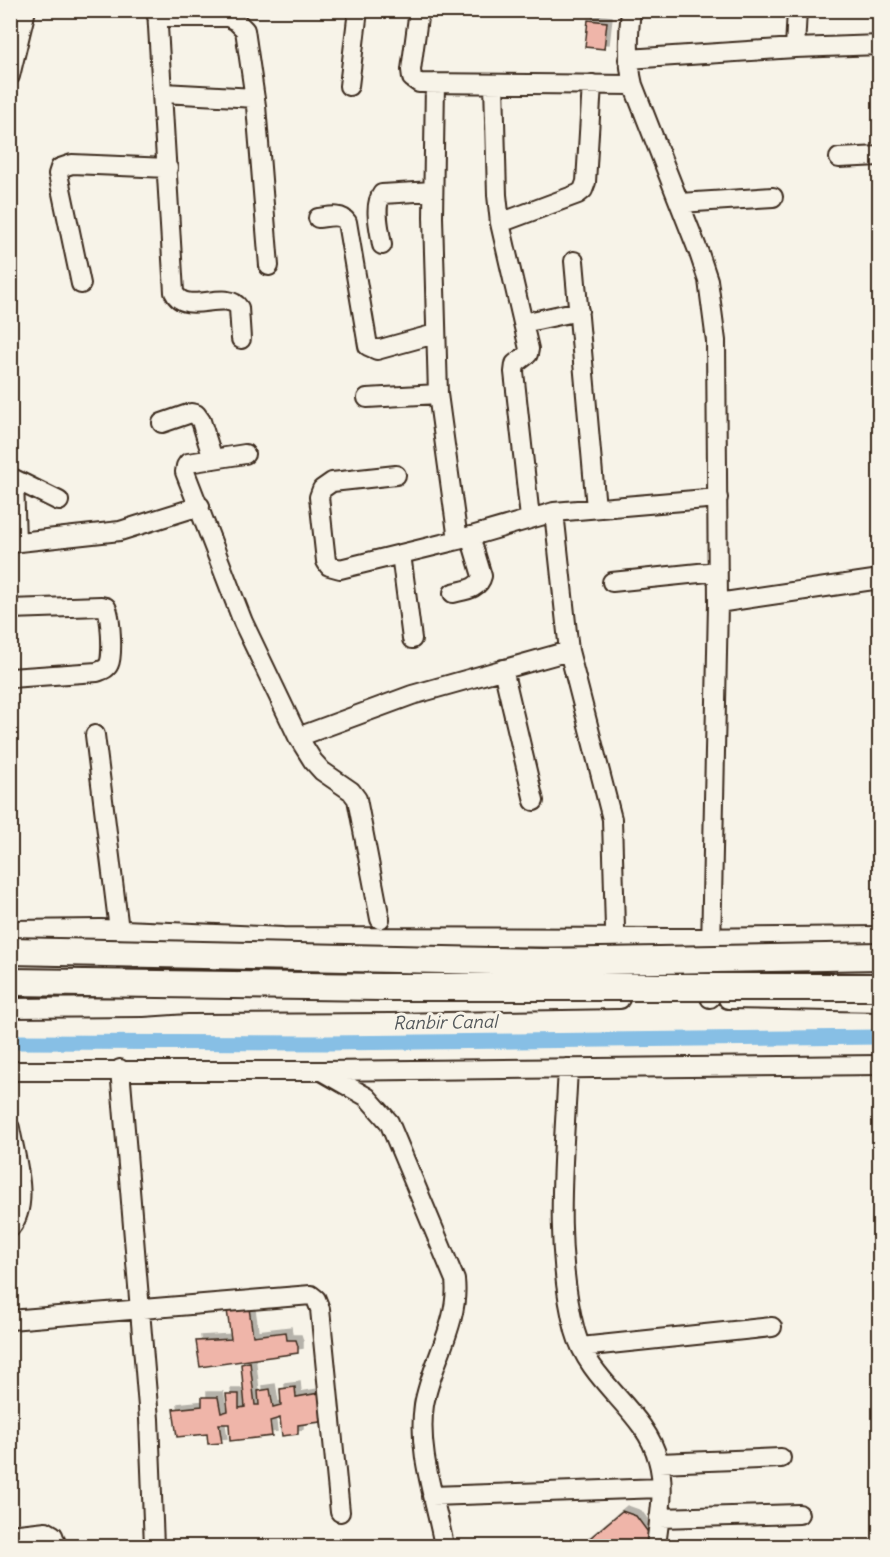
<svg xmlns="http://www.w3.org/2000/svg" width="890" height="1557" viewBox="0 0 890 1557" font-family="Delius,sans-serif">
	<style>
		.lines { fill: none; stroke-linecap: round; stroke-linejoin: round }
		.canal { stroke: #87bfe5; stroke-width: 15 }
		.building { fill: #efb5a9; stroke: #3b2a1e; stroke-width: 1.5; filter: url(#shadow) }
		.minor-casing { stroke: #3b2a1e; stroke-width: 22 }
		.minor { stroke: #f7f3e8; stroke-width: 18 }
		.highway-bridge-casing { stroke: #3b2a1e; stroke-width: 30; stroke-linecap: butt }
		.highway-bridge { stroke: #f7f3e8; stroke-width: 26 }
		.labels { text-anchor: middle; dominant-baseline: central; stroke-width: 6; stroke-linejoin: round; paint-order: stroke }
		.water-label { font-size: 18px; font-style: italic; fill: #52575a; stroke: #f7f3e8 }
	</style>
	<defs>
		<filter id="shadow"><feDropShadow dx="5" dy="-5" stdDeviation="0" flood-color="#0004"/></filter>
	</defs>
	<rect width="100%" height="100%" fill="#f7f3e8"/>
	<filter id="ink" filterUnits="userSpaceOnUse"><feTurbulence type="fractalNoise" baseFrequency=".0167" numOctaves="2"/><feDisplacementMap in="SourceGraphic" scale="12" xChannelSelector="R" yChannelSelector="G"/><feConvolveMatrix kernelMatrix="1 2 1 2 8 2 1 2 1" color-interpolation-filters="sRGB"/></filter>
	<g filter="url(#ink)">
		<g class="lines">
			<!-- canal -->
			<path class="canal" d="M10,1042L327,1043L880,1037"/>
		</g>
		<!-- building -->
		<path class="building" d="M588,20L607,22L604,49L585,47Z
			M248,1301L253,1336L286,1332L287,1340H296L298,1346V1353L200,1367L196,1341L231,1339L226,1303Z
			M250,1362L255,1405H259L258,1391L270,1389L273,1407L281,1405L280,1389L295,1387L296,1397L325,1392L328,1421L298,1425V1434L282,1436L280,1418L270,1421L272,1436L230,1441L229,1424H219L222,1443L208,1444L207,1434L177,1437L173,1409L202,1406V1397H218L221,1413L228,1411L226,1394H239V1408L245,1407L241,1364Z
			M622,1511L636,1516L656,1543L651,1546H584V1543Z"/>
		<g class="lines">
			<!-- minor casing -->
			<g class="minor-casing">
				<path id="minor" d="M157,10L174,292C185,317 227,288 239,308L241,339
					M419,10L411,70L412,78L419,83L633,85
					M631,10C628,36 627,60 633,85L699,253L708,280L716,341L718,603L710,998
					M157,17H228L236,21L245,30L256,106L269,266
					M795,48L797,10
					M628,59L795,48L880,45
					M10,76L26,10
					M435,83L433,217L438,394L458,540
					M494,84L497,195L500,223L529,349L528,354L515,364L514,372L530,518
					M349,86L358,10
					M163,93L255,98
					M839,158L880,156
					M680,203L773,197
					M318,218C328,217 341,213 347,222L368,346L377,350L435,334
					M500,223L578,194L583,190L586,182L592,84
					M382,245C380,231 373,206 382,194L433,191
					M574,261L596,508
					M81,284L58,174L60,168L72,164L168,168
					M523,323L579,311
					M367,398L438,394
					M162,423L191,413L196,414L201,421L213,459
					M245,454L188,463L186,466L185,472L243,622L298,737L313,761L322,771L351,791L357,799L380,919
					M396,475L332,482L322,489L319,497L326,561L329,566L340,569L458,540L554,512L718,498
					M10,477L59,501
					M14,479L16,542
					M554,512L569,651L612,819L615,929
					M10,543L120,531L200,506
					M401,554L412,639
					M612,582L718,571
					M453,593C465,590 479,589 482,576L470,536
					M718,603L880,579
					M10,609L101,606L106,607C111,614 113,656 109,664C107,669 102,670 97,672L10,678
					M503,669L534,801
					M95,735L119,930
					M298,737L412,695L569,651
					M10,930L101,929L283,937L675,938L880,936
					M728,999L880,1002
					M10,1008L143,1007L187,1004L391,1003L620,999
					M568,1068C564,1155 553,1246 575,1331C589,1383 646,1411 658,1460C666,1487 659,1519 656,1546
					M120,1069L149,1419L154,1546
					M10,1071H321L880,1065
					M323,1072L367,1097L389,1122L455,1280C460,1322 431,1363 424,1405C417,1452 436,1501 444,1546
					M10,1128C15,1157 31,1204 10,1228
					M10,1320L311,1295L316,1299L320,1309L340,1512
					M581,1347L772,1327
					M659,1463L781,1458
					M432,1496L661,1488
					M659,1518L799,1514
					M10,1535L46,1531L53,1535L57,1546"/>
			</g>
			<!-- minor -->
			<use href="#minor" class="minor"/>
			<!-- highway-bridge casing -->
			<g class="highway-bridge-casing">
				<path id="highway-bridge" d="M10,951L543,962L880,956
					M10,982L381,987H880"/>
			</g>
			<!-- highway-bridge -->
			<use href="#highway-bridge" class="highway-bridge"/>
		</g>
	</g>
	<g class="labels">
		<!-- water labels -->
		<g class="water-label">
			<text transform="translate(445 1022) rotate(-1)">Ranbir Canal</text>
		</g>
	</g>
	<!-- margin -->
	<rect width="890" height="1557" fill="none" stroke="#f7f3e8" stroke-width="36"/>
	<rect x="18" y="18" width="854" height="1521" fill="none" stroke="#3b2a1e" stroke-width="2" filter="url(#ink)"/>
</svg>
